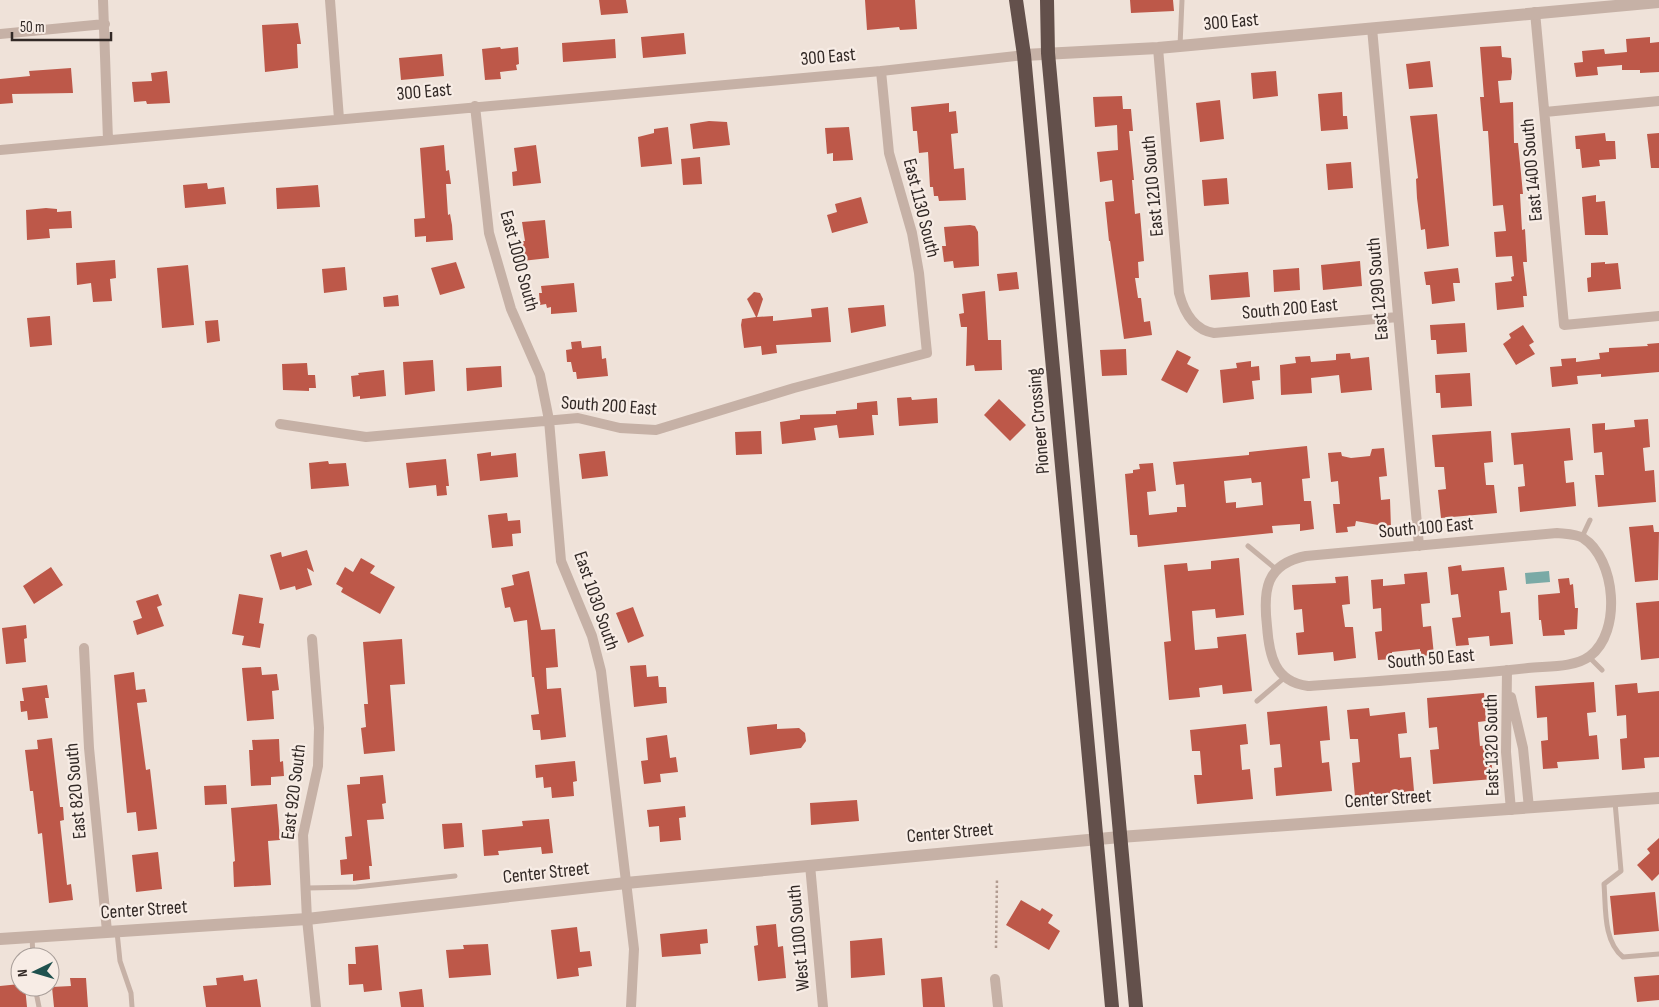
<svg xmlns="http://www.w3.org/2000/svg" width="1659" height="1007" viewBox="0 0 1659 1007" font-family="'Sofia Sans Condensed',sans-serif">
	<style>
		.water { fill: #7aaaa6 }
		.building { fill: #bd5849; fill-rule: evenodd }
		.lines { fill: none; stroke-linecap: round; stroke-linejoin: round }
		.path { stroke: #b19b90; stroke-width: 2.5; stroke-dasharray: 2.5 2.5; stroke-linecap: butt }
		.service { stroke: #c6b1a6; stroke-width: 5 }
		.minor { stroke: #c6b1a6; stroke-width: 10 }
		.tertiary { stroke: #c6b1a6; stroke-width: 12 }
		.trunk { stroke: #63504b; stroke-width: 14 }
		.labels { text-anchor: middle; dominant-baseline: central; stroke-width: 4.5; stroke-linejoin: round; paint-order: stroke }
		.street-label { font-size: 19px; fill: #322926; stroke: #f7ece5 }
	</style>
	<rect width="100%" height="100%" fill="#efe2d9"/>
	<!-- water -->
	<path class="water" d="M1549,571L1550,582L1526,584L1525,573Z"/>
	<!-- building -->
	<path class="building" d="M599,0H626L628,13L601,15Z
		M865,0H915L917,29L900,30L899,27L867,30Z
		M1130,0H1173L1174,11L1131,13Z
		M298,23L301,44H297L298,68L265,72L262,25Z
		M684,33L686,54L643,58L641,37Z
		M1650,37V43L1659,42V72L1640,73V70H1622V65L1597,67L1598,75L1576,77L1574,63L1583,62L1582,51L1604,49L1605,54L1627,52L1626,39Z
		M615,39L616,58L563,62L562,43Z
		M1501,46L1502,57L1511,58L1512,72L1511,80L1498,81L1500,103L1513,102L1514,143H1518L1523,194H1520L1522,230L1525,229L1527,262H1523L1527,296H1523L1524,307L1497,310L1495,283L1512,281L1511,277L1514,276L1512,256L1496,257L1494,232L1506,231L1503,205L1493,206L1488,131H1483L1480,97H1484L1480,47Z
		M500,47L501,49L518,47L519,64L516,65L517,70L500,72L501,79L485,80L482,49Z
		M442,54L444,76L401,80L399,58Z
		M1430,61L1433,87L1409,89L1406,64Z
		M71,68L73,93L12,94L13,103L0,104V79L30,76L29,71Z
		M167,71L170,103L147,104L146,101L134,102L132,82L152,81L151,73Z
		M1276,71L1278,96L1253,99L1251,73Z
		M1342,92L1343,116H1347L1348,129L1321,131L1318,94Z
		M1122,96L1123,109H1131L1133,131H1129L1134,180H1132L1135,214L1140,213L1144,261L1138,262L1139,278H1135L1138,298H1141L1144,322L1150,321L1152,335L1124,339L1110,241H1109L1105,202L1114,201L1112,180L1100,182L1097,152L1118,150L1117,125L1095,127L1093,97Z
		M1220,100L1224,139L1200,142L1196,103Z
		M949,103V112L956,111L958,133L951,134L954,169L964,168L966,200L939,201L938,196H934L933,187H930L928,152L919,153L917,131H913L911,107Z
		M1437,114L1449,246L1427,249L1425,229L1421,230L1417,198L1416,179L1418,178L1410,116Z
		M709,121L727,122L730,145L693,149L690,124Z
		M668,127L672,164L641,167L638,137L654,133V129Z
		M849,127L853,160L833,161V153L827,154L825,128Z
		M1605,133L1606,141H1615L1616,159L1599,160L1600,166L1582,168L1580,149H1576L1575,136Z
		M1659,133V168H1651L1647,134Z
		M444,145L446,171L449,170L451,184H446L448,215L450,214L452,225L453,240L426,242V236L415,237L414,219L425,218L420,148Z
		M536,145L541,183L513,186L512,172L517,171L514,148Z
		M700,157L702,184L683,185L681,159Z
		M1351,162L1353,188L1328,190L1326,164Z
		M1227,178L1229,204L1204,206L1202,180Z
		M207,183L208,189L224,187L226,204L185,208L183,185Z
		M318,185L320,207L277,209L276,188Z
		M1596,195V202L1605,201L1608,235H1585L1582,197Z
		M861,197L868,223L832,233L827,215L837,212L835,204Z
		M46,208L57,209V212L71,211L72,228L49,229L50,238L27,240L26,210Z
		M545,220L549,258L522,261L520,241H525L522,222Z
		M970,225L975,226L978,232L979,266L954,268L953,261L944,262L942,246H946L944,227Z
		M115,260L116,278L110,279L112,301L93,302L91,283L77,285L76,263Z
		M1360,261L1362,286L1323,290L1321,265Z
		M456,262L465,288L440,295L431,268Z
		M1605,262V264L1618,263L1621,289L1588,292L1587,278L1591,277V263Z
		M188,265L194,325L162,328L157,268Z
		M345,267L347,290L324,293L322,269Z
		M1299,268L1300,290L1274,292L1273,270Z
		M1458,268L1460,283H1453L1455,301L1432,304L1430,285H1426L1424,272Z
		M1017,272L1019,289L999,291L997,274Z
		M1248,272L1250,297L1211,300L1209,275Z
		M574,283L577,312L551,314V307L547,308L546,304L540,305L539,293H542L541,286Z
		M985,291L988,340H1001L1002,370L975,371L974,365L966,366L967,327H961L959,314L964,313L962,294Z
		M754,292L760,293L763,299L757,317L773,316V321L812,317L811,309L828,307L831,342L776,345L777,353L762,355L761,346L744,348L741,325L742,319L756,317L747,299Z
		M398,295L399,306L384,307L383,297Z
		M884,305L886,326L851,333L848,308Z
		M50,316L52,345L30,347L27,318Z
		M218,320L220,341L207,343L205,321Z
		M1465,323L1467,352L1437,354L1436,340H1431L1430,325Z
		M1523,325L1534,342L1529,345L1535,354L1516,365L1503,344L1511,338L1509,334Z
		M581,341L582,348L601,346L602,359L606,358L608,376L577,379L576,372H573L571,362H567L566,350L572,349L571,342Z
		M1659,343V372L1601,377V374L1577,376L1578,384L1552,387L1550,367L1562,366L1561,359L1576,358V362L1600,359L1599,353L1609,352V348L1648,346L1647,344Z
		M1126,349L1127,375L1102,376L1100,350Z
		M1177,350L1191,357L1187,364L1199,370L1187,393L1161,380Z
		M1350,353L1351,359L1369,357L1372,390L1341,393L1339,375L1311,378L1312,393L1281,395L1280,365L1296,363L1295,357L1310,356L1311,362L1336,360V354Z
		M433,360L435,391L405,395L403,362Z
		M1251,361V367L1259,366L1260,380L1252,381L1254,399L1223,403L1220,370L1237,368L1236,363Z
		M307,363L308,375H315L316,388H309V391L283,390L282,364Z
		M501,366L502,387L467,391L466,368Z
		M384,370L386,396L360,399V396L353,397L351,376L359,375L358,373Z
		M1470,373L1472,406L1441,408L1440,393H1436L1435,375Z
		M911,397L912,400L937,398L938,423L899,426L897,398Z
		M999,399L1026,425L1010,441L984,415Z
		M877,401L878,415H872L874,435L839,438L837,425L814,428L816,440L782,444L780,422L800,419V415L836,414V411L857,409V403Z
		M1648,419L1650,447L1643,448L1645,471L1654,470L1656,502L1598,507L1595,475H1604L1602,452L1594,453L1592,424L1605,423V430L1635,427L1634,420Z
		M1570,428L1573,460L1564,461L1566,483L1574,482L1576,506L1520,512L1518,487L1525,486L1523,464L1514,465L1511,433Z
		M761,431L762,454L736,455L735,432Z
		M1491,431L1493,462L1484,463L1486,485H1494L1497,513L1441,518L1438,490L1446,489L1444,467H1435L1432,435Z
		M1307,446L1310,478L1302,479L1304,501H1311L1314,529L1300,531V524L1272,526L1273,533L1138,547L1137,535H1130L1125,474L1133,473V470L1140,469L1139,464L1153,463L1156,491L1147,492L1149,515L1177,512V507H1186L1184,484L1176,485L1173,462L1249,455V452ZM1251,478L1252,483L1261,482L1263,505L1236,508V502L1226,503L1224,481Z
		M1384,448L1387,476L1379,477L1381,500L1390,499L1391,528L1378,529V525L1356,521L1355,526L1347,527L1348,532L1336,533L1333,504H1340L1338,481L1331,482L1328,453L1341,452L1342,456L1351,458L1370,456L1372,449Z
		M605,451L608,476L582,479L579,454Z
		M491,452V456L516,453L518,477L480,481L477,454Z
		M446,459L449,486H446L447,495L437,496L436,485L409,488L406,463Z
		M328,461L329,464L346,463L349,486L311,489L309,463Z
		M507,513L508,521L520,520L521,533L512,534L513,546L492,548L488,515Z
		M1653,525L1654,532H1659L1658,580L1635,582L1629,527Z
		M307,550L314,572L307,568L312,585L296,590L295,586L280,590L270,555L281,552L282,557Z
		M361,558L375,566L370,573L395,587L380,614L341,592L343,588L336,584L345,567L353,572Z
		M1239,558L1244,615L1216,618L1215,609L1192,611L1194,639L1195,650L1218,648L1217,637L1246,634L1252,691L1223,694L1222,685L1199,688L1200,697L1169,700L1164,642L1171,641L1164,565L1187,563L1188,571L1211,569V561Z
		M1461,565L1462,571L1504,567L1507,590L1499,591L1501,613L1510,612L1513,644L1490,646L1489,636L1468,638L1469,645L1456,646L1452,618L1461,617L1458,594L1451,595L1448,567Z
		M51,567L63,585L34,604L23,586Z
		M529,571L541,630L555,629L558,667L546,668L547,689L561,688L566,737L541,740L540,730H533L531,715L539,714L534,677H532L527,620L514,622L510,607L505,608L501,588L514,585L512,575Z
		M1427,572L1430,603L1421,604L1423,627L1431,626L1434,655L1420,656V649L1392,652V659L1378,660L1375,632L1382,631L1381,608L1373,609L1371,580L1383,579V586L1405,584L1404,574Z
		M1348,576L1350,604L1342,605L1345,627H1353L1356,658L1334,661L1333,652L1298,655L1296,633L1304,632L1302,609L1294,610L1292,585L1336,583L1335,577Z
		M1569,578L1570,585L1573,584L1575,608H1578L1577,629L1564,630L1565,635L1543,636L1541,620H1539L1538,595L1560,593L1558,579Z
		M158,594L162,605L157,607L164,626L137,635L133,621L142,618L136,601Z
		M239,594L263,598L259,623L264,624L260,648L242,645L244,636L232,634Z
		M1659,601V658L1641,660L1636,603Z
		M633,607L644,636L628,643L616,613Z
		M26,625L27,638L24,639L26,662L6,664L2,628Z
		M402,639L405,684L390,685L395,751L364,754L361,728L366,727L364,704H368L363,642Z
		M646,665L647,677L658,676L659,687H666L667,703L634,707L630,666Z
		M261,667L262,675L277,674L279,690L272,691L274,719L247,721L242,668Z
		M134,672L136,690L145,689L147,702L137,703L146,770L150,769L157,829L138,831L136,812L127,813L114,675Z
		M1594,682L1596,712L1587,713L1589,736L1597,735L1599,759L1557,762L1558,768L1543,769L1541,741L1548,740L1547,717L1537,718L1535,686Z
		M1637,683L1638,693L1659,691V757L1644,758L1645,768L1622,770L1620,739L1627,738L1626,715L1617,716L1615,685Z
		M47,685L49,698H45L48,718L28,720L27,711L21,712L20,701H24L22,688Z
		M1484,693L1486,721L1478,722L1480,746L1490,745L1493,779L1433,784L1430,750L1439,749L1437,727L1429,728L1427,698Z
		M1327,706L1330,740L1320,741L1322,763L1329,762L1332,791L1276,796L1274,768L1282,767L1280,744L1270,745L1267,712Z
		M1369,708L1370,716L1405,712L1407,733L1398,734L1400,758L1411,757L1414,791L1355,797L1352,763L1360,762L1358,739H1350L1347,710Z
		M777,724V729L799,728L805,733L806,741L801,748L750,755L747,727Z
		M1246,724L1248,744L1240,745L1242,770L1250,769L1253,799L1197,804L1194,775H1202L1200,751H1192L1190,730Z
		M667,735L670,758L676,757L678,772L660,774L661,782L644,784L641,761L648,760L646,738Z
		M52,738L60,807H63L64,820L60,821L67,885L71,884L73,900L49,903L42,833L38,834L33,791H30L25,750L38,749L37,740Z
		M279,739L280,762L283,761L284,776L271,777V785L251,786L249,750H253L252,740Z
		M575,761L577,781L573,782L574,796L552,798L551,787L544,788L543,777L536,778L535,765Z
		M383,775L386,803L382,804L384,819L367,820L372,866H369L370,879L353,881V874L341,875L340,860L347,859L345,837L352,836L347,785L360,784V777Z
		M226,785L227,804L205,805L204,786Z
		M857,800L859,821L811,825L810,803Z
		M277,804L280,840L268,841L271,885L234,887L233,862L235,861L231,808Z
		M685,806L686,817L679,818L681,840L660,842L659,826L649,827L647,810Z
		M549,819L553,853L542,854L541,847L498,851L499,855L484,856L482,830L523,826L522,821Z
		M462,823L464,847L444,849L442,824Z
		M1659,838V874L1652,881L1637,865L1650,853L1647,849Z
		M158,852L162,889L136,892L132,855Z
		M1655,892L1659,931L1614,935L1610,896Z
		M1021,900L1040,911L1042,908L1053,915L1048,923L1060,931L1049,950L1006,925Z
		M776,924L778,947L783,946L786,978L758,981L754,946L758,945L756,926Z
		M577,927L580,952L590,951L592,966L578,968L579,976L557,979L551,930Z
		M707,929L708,943L700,944L701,954L662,957L660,934Z
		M882,938L885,975L851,978L850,941Z
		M488,944L491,975L449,978L446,950L464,949L463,945Z
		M378,945L382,990L364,992L363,984L349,985L348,964H356L355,947Z
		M243,975L244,981L257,979L261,1007H206L203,986L217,985L216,978Z
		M1659,975V1000L1637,1002L1634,977Z
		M942,977L945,1007H923L921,979Z
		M70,978H86L88,1007H54L52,987L71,986Z
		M20,984V987H25L27,1007H0V986Z
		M422,989L424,1007H401L399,992Z"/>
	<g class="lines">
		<!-- path -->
		<path class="path" d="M996,948L997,878"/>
		<!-- service -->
		<path class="service" d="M1180,46L1182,0
			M1582,537L1590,520
			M1248,546L1277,570
			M1589,657L1602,670
			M1257,701L1285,677
			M1615,802L1621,871L1604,884C1606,908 1603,941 1623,957L1659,954
			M307,888L356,887L455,876
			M117,932L120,961L131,993L132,1007
			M32,937L33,957
			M35,987L39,1007"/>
		<!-- minor -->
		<path class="minor" d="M103,0L108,140
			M330,0L339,119
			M1535,12L1564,325L1659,316
			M1372,28L1419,546
			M0,34L105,24
			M1158,48L1179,293C1184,312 1194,330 1214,333L1398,317
			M475,106L489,233L511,309L540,375L549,420L561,561L592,636L601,671L634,949L631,1007
			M1545,112L1659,101
			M0,150L881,71L1024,55
			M280,424L366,437L578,418L620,428L656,430L794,388L927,353L919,273L912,233L889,153L881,71
			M1557,533C1565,534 1576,534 1583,538C1616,559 1622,632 1590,656C1574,668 1547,666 1528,668C1455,676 1381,681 1308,686C1274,682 1269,654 1267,626C1263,591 1265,564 1306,556Z
			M312,639L319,728L318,766L303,835L307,919L316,1007
			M84,648L89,748L107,931
			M1507,670L1506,752L1511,810
			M1511,697L1523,748L1529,808
			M810,865L823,1007
			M995,979L998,1007"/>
		<!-- tertiary -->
		<path class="tertiary" d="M1024,55L1158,48L1659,2
			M0,939L307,919L626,883L1120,837L1659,798"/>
		<!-- trunk -->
		<path class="trunk" d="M1016,0L1024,55L1112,1007
			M1047,0L1048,53L1136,1007"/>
	</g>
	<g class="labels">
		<!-- street labels -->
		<g class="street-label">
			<text transform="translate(1231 22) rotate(-5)">300 East</text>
			<text transform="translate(828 57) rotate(-5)">300 East</text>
			<text transform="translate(424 92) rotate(-5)">300 East</text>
			<text transform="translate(1532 170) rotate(-95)">East 1400 South</text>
			<text transform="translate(1153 186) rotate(-95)">East 1210 South</text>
			<text transform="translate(921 208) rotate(76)">East 1130 South</text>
			<text transform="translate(519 261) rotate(75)">East 1000 South</text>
			<text transform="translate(1378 289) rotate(-95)">East 1290 South</text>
			<text transform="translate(1290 309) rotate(-5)">South 200 East</text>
			<text transform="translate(609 406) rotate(4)">South 200 East</text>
			<text transform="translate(1039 421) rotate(-95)">Pioneer Crossing</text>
			<text transform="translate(1426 528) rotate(-5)">South 100 East</text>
			<text transform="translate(596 601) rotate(71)">East 1030 South</text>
			<text transform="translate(1431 659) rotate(-5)">South 50 East</text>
			<text transform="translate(1492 745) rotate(-91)">East 1320 South</text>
			<text transform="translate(76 791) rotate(-95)">East 820 South</text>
			<text transform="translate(294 792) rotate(-83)">East 920 South</text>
			<text transform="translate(1388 799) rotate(-4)">Center Street</text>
			<text transform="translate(950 833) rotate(-5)">Center Street</text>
			<text transform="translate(546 873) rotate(-6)">Center Street</text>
			<text transform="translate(144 910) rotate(-4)">Center Street</text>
			<text transform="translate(799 938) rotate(-95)">West 1100 South</text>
		</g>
	</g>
	<!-- north arrow -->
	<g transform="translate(35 972) rotate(265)"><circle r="24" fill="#f7ece5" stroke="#a89e99"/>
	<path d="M0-4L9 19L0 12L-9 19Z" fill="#1f514e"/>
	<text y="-8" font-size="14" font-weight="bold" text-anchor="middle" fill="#322926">N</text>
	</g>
	<!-- scale -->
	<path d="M12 32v8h99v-8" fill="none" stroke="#322926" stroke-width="2.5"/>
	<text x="20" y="32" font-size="15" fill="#322926" stroke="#f7ece5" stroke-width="4" paint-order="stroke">50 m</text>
</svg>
